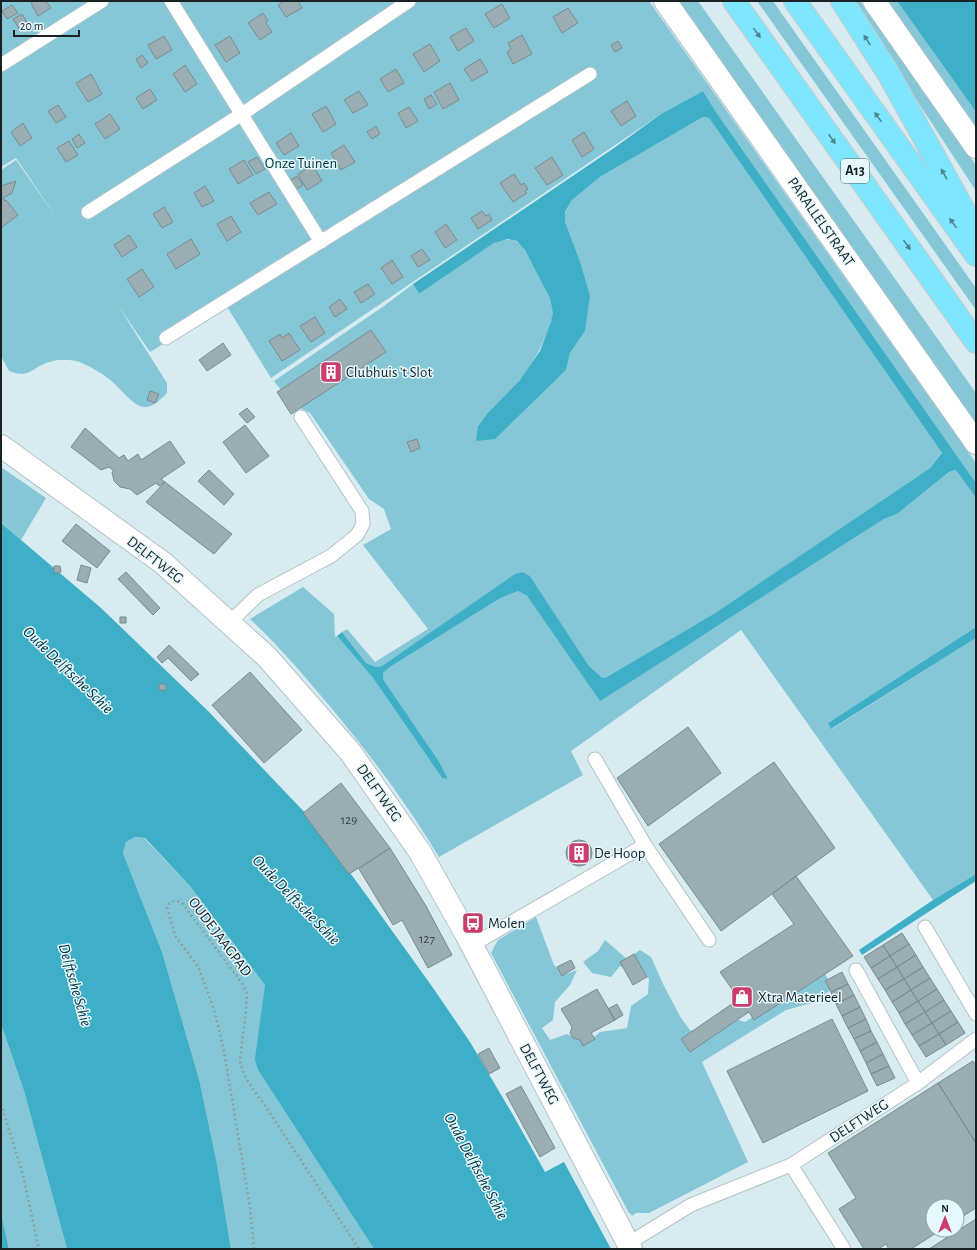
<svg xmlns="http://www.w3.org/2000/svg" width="977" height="1250" viewBox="0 0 977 1250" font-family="'Alegreya Sans',sans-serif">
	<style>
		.green { fill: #85c7d7 }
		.water { fill: #3eafc7 }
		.building { fill: #9aadb2; stroke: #798b90 }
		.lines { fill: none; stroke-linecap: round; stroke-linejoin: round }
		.service-casing { stroke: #b0c3c8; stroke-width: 15 }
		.tertiary-casing { stroke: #b0c3c8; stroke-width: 24 }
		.motorway-casing { stroke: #c8caca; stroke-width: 24 }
		.path { stroke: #8e9da0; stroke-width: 2.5; stroke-dasharray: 2 3; stroke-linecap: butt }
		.service { stroke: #fff; stroke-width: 13 }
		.tertiary { stroke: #fff; stroke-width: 22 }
		.motorway { stroke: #7ee7ff; stroke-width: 22 }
		.oneway { fill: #4c8491 }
		.labels { text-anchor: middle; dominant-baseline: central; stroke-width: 3; stroke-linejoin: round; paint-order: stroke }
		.number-label { font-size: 13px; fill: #3a4447 }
		.shield { fill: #e5f9fe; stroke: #576265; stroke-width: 1 }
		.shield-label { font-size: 14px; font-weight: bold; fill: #1a2123 }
		.park-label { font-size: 15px; fill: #00343e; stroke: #e5f9fe }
		.street-label { font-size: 15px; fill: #1a2123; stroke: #e5f9fe }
		.poi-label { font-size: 15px; fill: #1a2123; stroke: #e5f9fe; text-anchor: start }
		.water-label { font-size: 16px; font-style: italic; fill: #00343e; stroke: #e5f9fe }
	</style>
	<rect width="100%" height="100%" fill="#d7ebf0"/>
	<!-- green -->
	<path class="green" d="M1,1H649L976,463V483L716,112L703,91L661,114L271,378L226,305L150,352L117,304L167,383V393C162,398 155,406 147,407C134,409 119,386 109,379C101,373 91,367 82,363C72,359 59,359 49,362C30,368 31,379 9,371L1,356V170L16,160L59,221L16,158L1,167Z
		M676,1H698L976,393V425Z
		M757,1H773L782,14L976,288V310Z
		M852,1H860L976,165V191Z
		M883,1H897L976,112V133Z
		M703,117L709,118L942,453L930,468L715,613L605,678H601L589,666L530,576L523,572L382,666L376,667L366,663L342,632L347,629L375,662L428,629L363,545L391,529L384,509L369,499L310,413L292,404L274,381L384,306L413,284L419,294L494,243C515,236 520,240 530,259C537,272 554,298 553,312C553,319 550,326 547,333C540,350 531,366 520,380C506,396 490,409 478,426L530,404L566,370L570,353L585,331L565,222V213L572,200L600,177Z
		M1,467L46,498L21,540L1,523Z
		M955,470L959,473L976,498V627L828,723L832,729L976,638V874L933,900L741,630L571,751L583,775L439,857C404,799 366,749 322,697C299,670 276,643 250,619L303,587L334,614L335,637L337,636L373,678L442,778L446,779L438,760L383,679V672L390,667L499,599L518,591L527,596L600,700C696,641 789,579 884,519L897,514L949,472Z
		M135,837L144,838L190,886L265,985L258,1070L374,1249H231L217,1164L199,1079L162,952L123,853L126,842Z
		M536,917L554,965L564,975L577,970L570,985L555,1002L553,1020L542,1028L550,1040L567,1034L587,1043L600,1032L627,1028L631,1006L648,994L649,978L636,975L620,966L611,977L592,973L583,962L598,951L605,940L627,959L640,950L651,957L664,986L681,1018L690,1030L704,1034L733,1018L745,1022L824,972L833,988L815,1002L786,1010L702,1062L748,1162L649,1213H636L632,1216L630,1213H629L491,953L498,940Z
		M1,1024L24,1091L67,1249H9L1,1216Z"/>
	<!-- water -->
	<path class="water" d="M897,1H976V112Z
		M703,91L716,112L976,483V498L959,474L955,470L949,472L897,514L884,519C789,579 696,641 600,701L527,596L518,591L499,599L390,667L383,673V679L438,760L447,777L446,779L442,778L373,678L337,636L342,632L366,663L376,667L382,666L515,574L523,572L530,576L589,666L601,677L605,678L715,613L930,468L942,453L709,118L703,117L600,177L572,200L565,212V222L580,262L590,296L585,331L570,353L566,370L495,439L476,441L478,426L487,414L520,380L540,351L551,322L553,312L550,298L525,250L517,241L508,239L494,243L419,294L413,284L614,148L661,114Z
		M1,523L101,608L208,711L310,818L367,896L431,985L470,1042L513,1115L545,1172L564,1162L611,1249H374L258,1070L255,1059L265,985L190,886L145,838L135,837L126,842L123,853L162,952L199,1079L217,1164L231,1249H67L24,1091L1,1024Z
		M976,627V638L831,729L828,723Z
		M976,874V881L862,955L859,950L933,900Z
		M1,1216L2,1219L9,1249H1Z"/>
	<!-- building -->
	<path class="building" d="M34,1H46L51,8L38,16L31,3Z
		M284,1H298L302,8L286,17L278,5Z
		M502,4L510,18L494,28L485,14Z
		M12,5L18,13L7,19L2,11Z
		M568,8L578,23L562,33L553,17Z
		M263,13L268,21L266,23L272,32L260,40L248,23Z
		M22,14L29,25L20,30L13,19Z
		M466,28L474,41L458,51L450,37Z
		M522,35L532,54L513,64L507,52L511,49L508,43Z
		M164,36L172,50L156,59L148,45Z
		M230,36L240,53L226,62L215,45Z
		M618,41L622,48L615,52L611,45Z
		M430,44L440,61L424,72L413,54Z
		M142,55L148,63L141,68L136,59Z
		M480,59L488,72L472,81L464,69Z
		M185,65L197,84L185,92L173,74Z
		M396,69L404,83L388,92L380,79Z
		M91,74L102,94L88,102L76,83Z
		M450,83L459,100L443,109L434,92Z
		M150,89L157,100L143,109L136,98Z
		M359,91L368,105L353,113L344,100Z
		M431,95L437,104L429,109L424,99Z
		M627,101L636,116L621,126L611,111Z
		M58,105L66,117L56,123L48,111Z
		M326,106L336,124L323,132L312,114Z
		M409,107L418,121L406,128L398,113Z
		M110,114L120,129L105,139L95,124Z
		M23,123L32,138L20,146L11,132Z
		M376,126L380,134L372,139L367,132Z
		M584,132L594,149L582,157L572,140Z
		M291,133L299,146L284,155L276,143Z
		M79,134L85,143L77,148L72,139Z
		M69,141L78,155L66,162L57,148Z
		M344,145L355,162L341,170L331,153Z
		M257,157L265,169L256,174L248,162Z
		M552,157L563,175L547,185L535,168Z
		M244,160L253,175L238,184L229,169Z
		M313,165L322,181L307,190L298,174Z
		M514,174L521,185L524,183L528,189L525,191L527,193L513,202L500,183Z
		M297,176L303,185L295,190L289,181Z
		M16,181L12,193L3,198L5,201L6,200L18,215L1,228V186Z
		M205,186L214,201L202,207L194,193Z
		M269,192L277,204L258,215L250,203Z
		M164,207L173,222L162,228L153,214Z
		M482,211L486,216L489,214L492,220L478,229L471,218Z
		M231,216L241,232L227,241L217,224Z
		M446,224L457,240L445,248L435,232Z
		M129,235L137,247L122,257L114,245Z
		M191,239L200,254L176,269L167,254Z
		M422,249L430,260L418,267L411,256Z
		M392,260L403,277L392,284L381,268Z
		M142,269L154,287L139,297L127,279Z
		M368,284L375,294L361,303L354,292Z
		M340,299L347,309L335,317L329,307Z
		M315,317L325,333L311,342L300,326Z
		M371,330L386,352L291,414L277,392Z
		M289,333L300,350L282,361L269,341L280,334L282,338Z
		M223,343L231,355L207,371L199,360Z
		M150,391L159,394L155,403L147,400Z
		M247,408L255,417L247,423L239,414Z
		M245,425L269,456L246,473L223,442Z
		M85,428L119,458L124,455L128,461L138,454L141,460L170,441L185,463L161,479L165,482L159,486L156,483L137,495L130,489L120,487L114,481L112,472L114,471L109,467L101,470L71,447Z
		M417,439L420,448L411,452L407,442Z
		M209,470L234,494L224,505L198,481Z
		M165,482L232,534L214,554L146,502Z
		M76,524L110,551L97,568L62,541Z
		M81,565L91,568L87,583L77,580Z
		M54,566H60L61,572L54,573Z
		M126,572L160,608L153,615L118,579Z
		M120,617H126V623H120Z
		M169,645L199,674L191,681L168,658L162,663L157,657Z
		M250,672L302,730L264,763L212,705Z
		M159,684H166V690H159Z
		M688,727L721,773L648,826L617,778Z
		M774,762L835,848L721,931L659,844Z
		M341,783L390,848L349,874L303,813Z
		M566 853a13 13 0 1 1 26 0a13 13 0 1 1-26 0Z
		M390,848L426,906L452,955L428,968L402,920L393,925L359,869Z
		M796,876L853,956L754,1020L749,1012L690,1052L681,1039L739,999L720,972L794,924L772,894Z
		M902,933L909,944L890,956L883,945Z
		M909,944L916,955L897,967L890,956Z
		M883,945L890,956L871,968L864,957Z
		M634,954L647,977L633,985L620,962Z
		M916,955L923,967L904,979L897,967Z
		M890,956L897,967L878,979L871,968Z
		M571,960L575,968L562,976L557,967Z
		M897,967L904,979L885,990L878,979Z
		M923,967L930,978L911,990L904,979Z
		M842,972L848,984L831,992L825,981Z
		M930,978L937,989L918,1001L911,990Z
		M904,979L911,990L892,1002L885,990Z
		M848,984L854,995L836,1004L831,992Z
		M597,989L615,1020L591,1033L595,1039L583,1046L580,1040L573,1038L570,1033L572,1027L561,1009Z
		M937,989L944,1000L925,1012L918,1001Z
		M911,990L918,1001L899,1013L892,1002Z
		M854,995L860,1007L842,1016L836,1004Z
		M944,1000L951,1011L932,1023L925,1012Z
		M918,1001L925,1012L905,1024L899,1013Z
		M617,1004L623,1015L615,1020L608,1009Z
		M860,1007L866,1019L848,1028L842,1016Z
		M951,1011L958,1022L939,1034L932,1023Z
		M925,1012L932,1023L912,1035L905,1024Z
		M832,1019L868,1091L763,1143L727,1071Z
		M866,1019L871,1031L854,1039L848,1028Z
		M958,1022L965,1033L946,1045L939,1034Z
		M932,1023L939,1034L919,1046L912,1035Z
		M871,1031L877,1042L860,1051L854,1039Z
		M939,1034L946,1045L926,1057L919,1046Z
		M877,1042L883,1054L866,1063L860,1051Z
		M489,1048L500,1068L489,1074L478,1054Z
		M883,1054L889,1066L871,1074L866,1063Z
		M973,1061L976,1066V1143L938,1083Z
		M889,1066L895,1078L877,1086L871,1074Z
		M938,1083L976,1143V1208L957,1220V1206H933V1230H941L911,1249H889L886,1244L878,1249H864L839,1209L856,1198L828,1153Z
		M521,1086L555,1148L540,1157L506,1094Z
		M976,1219V1249H929Z"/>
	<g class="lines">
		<!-- service casing -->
		<g class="service-casing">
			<path id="service" d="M171,1L321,242
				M1,65L102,1
				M88,212L242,114L409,1
				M166,338L590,74
				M229,623L258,595L331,556L357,535L363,524L362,511L301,417
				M645,845L709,940
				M925,927L976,1014
				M472,945L645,845L595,759
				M856,970L918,1083
				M791,1165L844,1249
				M629,1243L691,1205L791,1165L918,1083L976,1039"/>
		</g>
		<!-- tertiary casing -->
		<g class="tertiary-casing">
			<path id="tertiary" d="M665,1L976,443
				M874,1L976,147
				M1,446L163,563L267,657L351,753L420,852L466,934L631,1249"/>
		</g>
		<!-- motorway casing -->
		<g class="motorway-casing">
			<path id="motorway" d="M734,1L976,342
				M795,1L976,255
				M842,1L888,73L976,232"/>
		</g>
		<!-- path -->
		<path class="path" d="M1,1104L23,1175L39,1249
			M254,1249L250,1207L224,1051L214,1009L198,966L175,936L167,907C170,900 176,900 182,903L242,983L247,993L246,1010L240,1059C242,1077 253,1089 264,1104L359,1249"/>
		<!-- service -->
		<use href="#service" class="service"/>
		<!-- tertiary -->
		<use href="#tertiary" class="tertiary"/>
		<!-- motorway -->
		<use href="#motorway" class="motorway"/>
	</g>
	<!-- one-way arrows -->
	<defs><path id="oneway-solid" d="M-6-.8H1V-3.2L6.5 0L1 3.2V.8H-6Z"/></defs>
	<g class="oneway">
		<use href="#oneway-solid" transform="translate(757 33) rotate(54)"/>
		<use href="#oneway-solid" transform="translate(867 40) rotate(-123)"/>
		<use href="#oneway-solid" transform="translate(878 117) rotate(-126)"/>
		<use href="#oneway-solid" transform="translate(832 139) rotate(55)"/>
		<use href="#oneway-solid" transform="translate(944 174) rotate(-119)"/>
		<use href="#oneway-solid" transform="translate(953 223) rotate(-126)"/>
		<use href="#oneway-solid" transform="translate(907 245) rotate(55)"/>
	</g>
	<!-- icons -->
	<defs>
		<g id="building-square" transform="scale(1.15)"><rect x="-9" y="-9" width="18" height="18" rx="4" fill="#ca3d6d" stroke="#e5f9fe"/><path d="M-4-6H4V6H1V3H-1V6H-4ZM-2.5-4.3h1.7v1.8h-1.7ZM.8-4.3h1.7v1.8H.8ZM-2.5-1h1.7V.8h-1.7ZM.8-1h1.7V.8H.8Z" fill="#fff"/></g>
		<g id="bus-square" transform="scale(1.15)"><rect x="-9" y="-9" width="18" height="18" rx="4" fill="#ca3d6d" stroke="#e5f9fe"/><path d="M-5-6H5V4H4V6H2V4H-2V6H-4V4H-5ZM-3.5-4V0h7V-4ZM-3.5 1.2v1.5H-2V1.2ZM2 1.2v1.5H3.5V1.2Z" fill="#fff"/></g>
		<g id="shop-square" transform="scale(1.15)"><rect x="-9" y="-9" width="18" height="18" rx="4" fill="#ca3d6d" stroke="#e5f9fe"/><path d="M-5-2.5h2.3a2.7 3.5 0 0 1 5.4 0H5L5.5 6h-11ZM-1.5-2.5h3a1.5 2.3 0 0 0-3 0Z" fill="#fff"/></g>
	</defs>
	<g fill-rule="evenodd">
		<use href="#building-square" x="331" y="372"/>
		<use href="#building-square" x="579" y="853"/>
		<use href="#bus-square" x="473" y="923"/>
		<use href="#shop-square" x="742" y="997"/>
	</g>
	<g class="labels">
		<!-- number labels -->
		<g class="number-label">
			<text x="349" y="820">129</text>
			<text x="427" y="939">127</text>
		</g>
		<!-- shield labels -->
		<rect class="shield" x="841" y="159" width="28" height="24" rx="3"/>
		<g class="shield-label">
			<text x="855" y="171">A13</text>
		</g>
		<!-- park labels -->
		<g class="park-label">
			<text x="301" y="163">Onze Tuinen</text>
		</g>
		<!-- street labels -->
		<g class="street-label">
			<text transform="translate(821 222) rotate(55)">PARALLELSTRAAT</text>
			<text transform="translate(155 560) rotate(38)">DELFTWEG</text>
			<text transform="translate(379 793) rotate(55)">DELFTWEG</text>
			<text transform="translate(220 937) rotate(53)">OUDE JAAGPAD</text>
			<text transform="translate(539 1074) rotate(62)">DELFTWEG</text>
			<text transform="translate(859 1121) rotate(-33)">DELFTWEG</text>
		</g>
		<!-- poi labels -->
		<g class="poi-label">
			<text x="346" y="372">Clubhuis 't Slot</text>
			<text x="594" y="853">De Hoop</text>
			<text x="488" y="923">Molen</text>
			<text x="758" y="997">Xtra Materieel</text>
		</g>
		<!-- water labels -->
		<g class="water-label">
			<text transform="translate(68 670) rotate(44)">Oude Delftsche Schie</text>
			<text transform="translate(296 900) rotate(46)">Oude Delftsche Schie</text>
			<text transform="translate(75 985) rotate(74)">Delftsche Schie</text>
			<text transform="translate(476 1166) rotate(62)">Oude Delftsche Schie</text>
		</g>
	</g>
	<!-- border -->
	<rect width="977" height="1250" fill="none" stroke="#1a2123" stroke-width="4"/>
	<!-- north arrow -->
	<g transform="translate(945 1218)"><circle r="19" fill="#e5f9fe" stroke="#94a3a6"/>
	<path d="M0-3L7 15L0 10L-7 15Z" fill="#ca3d6d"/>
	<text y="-6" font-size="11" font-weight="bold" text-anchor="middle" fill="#1a2123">N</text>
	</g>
	<!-- scale -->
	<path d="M14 30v6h65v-6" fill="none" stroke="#1a2123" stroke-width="2"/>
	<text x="20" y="30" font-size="12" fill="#1a2123" stroke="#e5f9fe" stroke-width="3" paint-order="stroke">20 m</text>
</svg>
